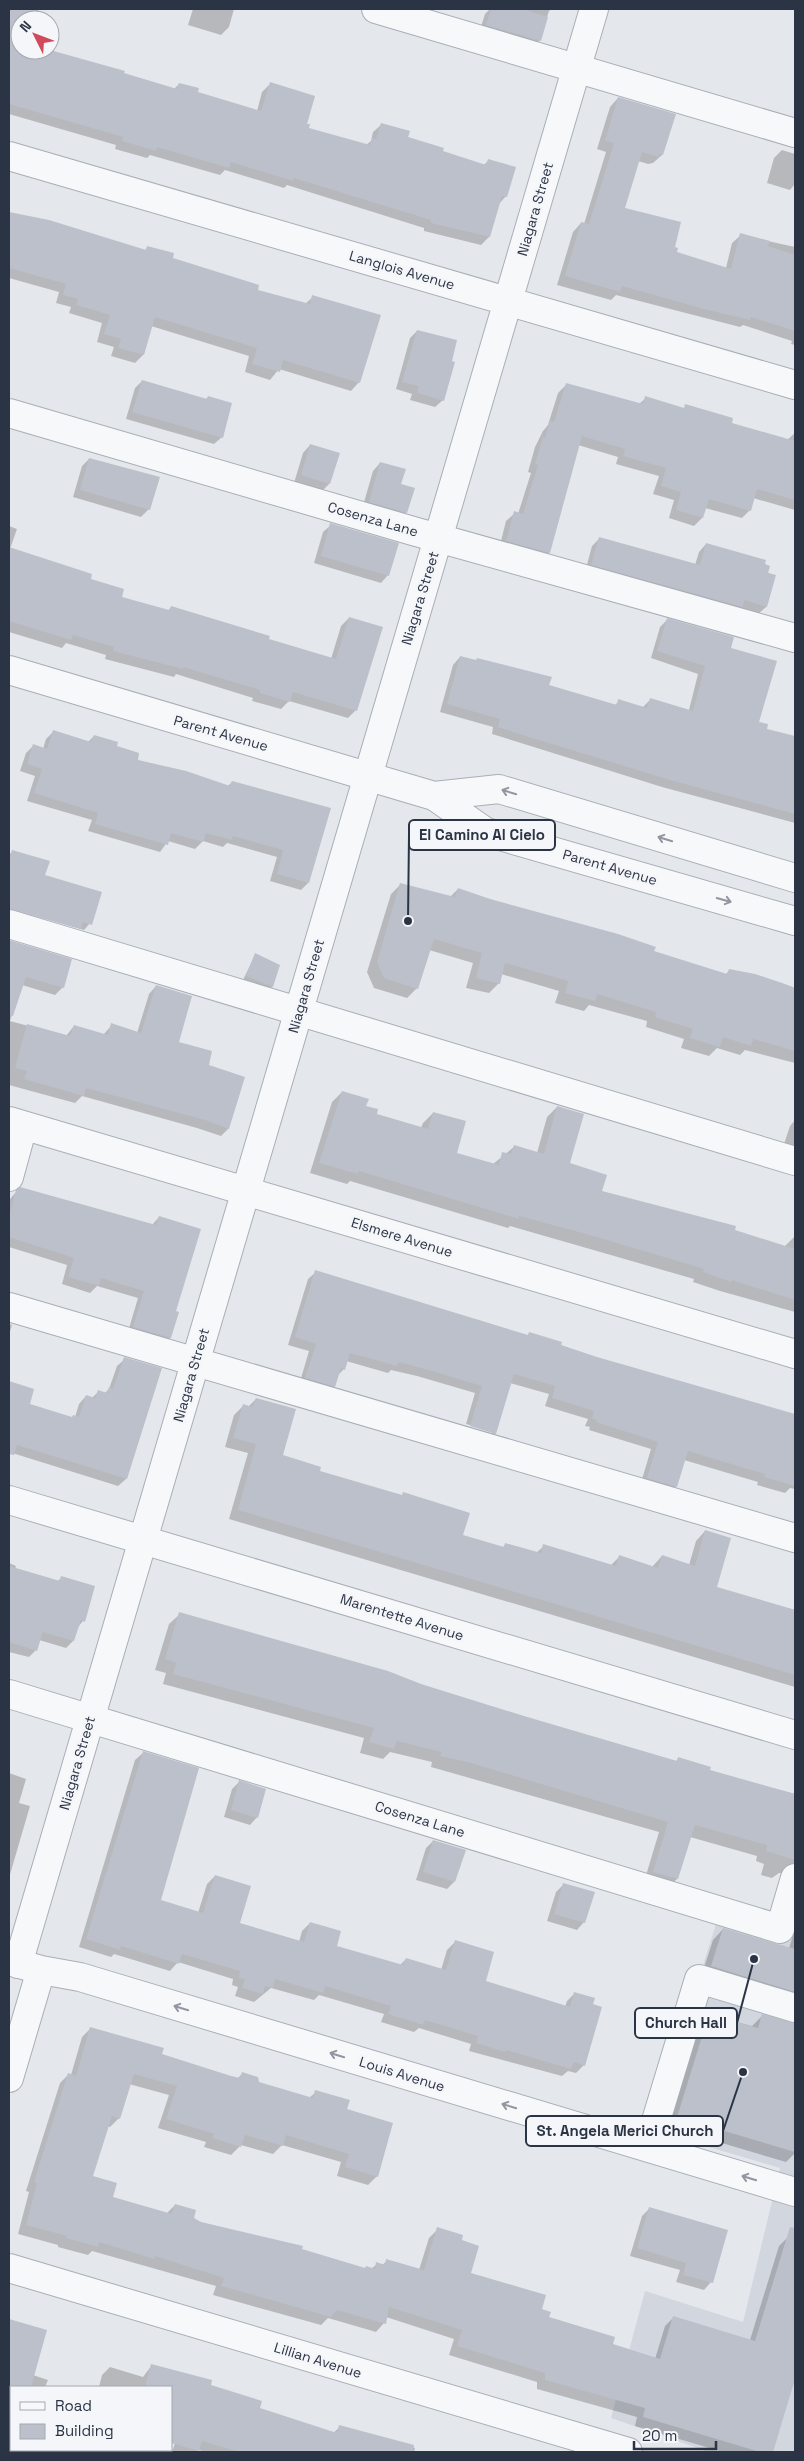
<svg xmlns="http://www.w3.org/2000/svg" width="804" height="2461" viewBox="0 0 804 2461" font-family="'Space Grotesk',sans-serif">
	<style>
		.built { fill: #d2d6de }
		.shadow { fill: #0003 }
		.building { fill: #bbc0ca }
		.lines { fill: none; stroke-linecap: round; stroke-linejoin: round }
		.minor-casing { stroke: #a9aeb7; stroke-width: 30 }
		.minor { stroke: #f7f8fa; stroke-width: 28 }
		.oneway { stroke: #9196a0 }
		.labels { text-anchor: middle; dominant-baseline: central; stroke-width: 5; stroke-linejoin: round; paint-order: stroke }
		.street-label { font-size: 14px; fill: #2b3445; stroke: #f4f6f9 }
		.leader { fill: none; stroke: #2b3445; stroke-width: 2 }
		.callout-dot { fill: #2b3445; stroke: #f4f6f9; stroke-width: 2 }
		.callout { fill: #f4f6f9; stroke: #2b3445; stroke-width: 2 }
		.callout-label { font-size: 15px; text-anchor: middle; font-weight: bold; fill: #2b3445 }
	</style>
	<rect width="100%" height="100%" fill="#e4e7ec"/>
	<!-- built -->
	<path class="built" d="M795,1895V2452H709L611,2418L645,2291L743,2322L780,2168L651,2130L717,1921L787,1923Z"/>
	<!-- shadow -->
	<path class="shadow" d="M9,9H38L35,20H20V50H48L174,89L179,84L196,93L257,111L262,92L270,84L307,129L366,145L371,141L373,132L381,125L441,152L484,165L488,161L506,196L499,204L489,237L481,245L424,231V228L287,185L284,188L225,170L220,175L150,155L147,158L115,149L116,145L9,114Z
		M193,9H234L229,27L221,35L188,25Z
		M490,9H552L549,11L539,41L532,48L479,33L485,14Z
		M618,98L674,115L662,155L653,163L648,164L638,161L624,209L673,248L675,253L726,268L732,243L741,235L795,247V345L791,344L792,341L743,325L740,327L616,295L611,300L557,285L573,232L581,223L584,224L606,152L597,149L610,107Z
		M782,150L795,154V184L790,190L767,183L774,158Z
		M9,213L49,222L144,251L148,247L171,258L256,291L305,304L313,297L359,382L351,391L279,369L270,380L245,372L249,356L151,326L143,355L135,363L111,356L114,347L97,342L102,323L69,313L71,307L56,303L59,292L9,278Z
		M417,331L443,400L435,407L410,400L412,394L396,389L410,338Z
		M142,381L205,400L208,397L222,437L214,444L126,419L135,388Z
		M566,385L639,404L646,398L683,409L686,406L730,424L787,440L795,433V510L753,498L750,510L742,518L705,508L702,518L694,526L669,518L674,500L653,494L659,476L616,464L618,457L578,445L549,553L541,561L499,549L506,521L515,513L518,514L531,473L528,472L535,447L543,431L548,425L558,393Z
		M310,445L329,484L322,491L294,483L303,453Z
		M89,459L149,509L141,517L73,497L82,466Z
		M380,463L400,485L406,512L399,520L362,509L373,471Z
		M331,525L388,575L381,583L314,563L323,532Z
		M9,526L17,529L10,549L89,580L120,598L167,611L171,608L267,640L331,659L341,626L349,618L356,710L348,718L289,701L281,709L252,701L253,698L176,674L174,677L105,659L106,655L66,643L62,648L9,632Z
		M600,538L695,565L699,552L706,544L775,576L766,607L758,614L585,572L592,546Z
		M667,620L729,649L758,722L765,729L795,738V823L662,787L492,734L493,727L440,712L453,665L460,657L614,706L619,701L643,707L651,699L689,710L698,674L651,658L660,627Z
		M53,732L88,742L94,736L137,760L228,786L232,782L308,883L301,890L270,881L277,857L227,843L223,847L203,841L195,849L168,841L160,852L88,831L92,820L27,801L35,776L20,771L26,753L33,746L43,749L46,739Z
		M13,851L44,876L91,922L84,930L9,908V855Z
		M401,884L450,897L458,889L725,975L729,971L755,975L795,988V1063L745,1050L740,1055L717,1048L709,1056L681,1048L684,1039L646,1027L647,1021L589,1005L584,1011L555,1003L559,991L501,974L499,983L489,993L466,988L473,963L429,950L417,988L407,998L374,988L367,972L391,894Z
		M9,942L71,960L63,987L55,995L22,985L10,1021L66,1036L74,1026L103,1035L112,1025L137,1033L149,994L156,986L177,1043L207,1066L228,1129L221,1136L197,1128L82,1096L75,1103L9,1085Z
		M255,955L278,966L272,987L268,990L243,980Z
		M342,1092L375,1115L421,1128L423,1123L433,1113L455,1154L493,1164L514,1147L537,1153L547,1117L557,1107L569,1164L601,1192L784,1247L795,1236V1312L720,1291L693,1282L694,1279L510,1226L508,1228L350,1181L347,1184L310,1173L332,1102Z
		M795,1120V1154L782,1150L790,1126Z
		M17,1191L152,1225L159,1217L175,1312L170,1338L162,1345L127,1335L138,1298L97,1286L90,1293L62,1284L67,1265L9,1247V1200Z
		M316,1272L527,1336L529,1334L597,1358L795,1416V1489L790,1488L785,1493L757,1485L758,1482L684,1460L676,1486L669,1494L640,1486L651,1449L589,1430L590,1427L585,1426L588,1419L545,1406L549,1394L510,1383L495,1433L488,1441L463,1434L465,1426L492,1434V1431L466,1424L475,1393L417,1376L391,1370L388,1373L346,1361L344,1369L337,1376L334,1386L326,1393L299,1385L309,1351L288,1345L308,1279Z
		M9,1324L12,1325L9,1335Z
		M125,1359L161,1369L126,1479L118,1486L9,1452V1383L33,1390L28,1405L71,1418L75,1417L79,1404L86,1396L92,1398L98,1392L104,1394L109,1389L117,1366Z
		M256,1399L281,1456L462,1536L502,1548L506,1544L536,1553L544,1546L610,1566L619,1557L652,1567L662,1556L689,1565L696,1541L705,1531L716,1588L795,1610V1687L229,1519L248,1453L225,1447L234,1415L243,1406L248,1407Z
		M9,1563L16,1566L15,1569L57,1582L62,1577L83,1621L78,1627L73,1641L66,1648L39,1640L36,1650L29,1657L9,1652Z
		M180,1614L675,1762L678,1759L708,1771L795,1794V1877L788,1873H779L772,1878L761,1875L764,1864L756,1861L757,1856L690,1837L677,1879L666,1889L644,1882L659,1832L431,1767L432,1762L390,1752L383,1759L360,1753L364,1738L163,1684L166,1673L155,1670L169,1624Z
		M143,1753L159,1901L198,1913L207,1884L215,1876L238,1923L299,1942L302,1931L310,1923L335,1947L399,1966L406,1959L441,1970L447,1950L455,1942L484,1982L565,2007L567,2001L575,1993L584,2065L576,2073L568,2071L562,2076L469,2051L471,2044L419,2028L414,2032L381,2022L384,2014L319,1995L314,2000L271,1988L254,2002L235,1996L238,1987L232,1985L233,1979L178,1962L170,1971L114,1954L111,1957L79,1947L135,1760Z
		M9,1773L26,1779L19,1803L30,1806L9,1878Z
		M239,1782L257,1817L250,1825L224,1817L232,1789Z
		M433,1841L454,1882L447,1889L416,1880L426,1848Z
		M564,1884L584,1922L577,1930L547,1921L556,1892Z
		M723,1929L789,1948L795,1929V2007L701,1977L713,1940Z
		M709,2015L752,2026L762,2016L795,2024V2153L786,2162L668,2127L698,2026Z
		M91,2028L161,2055L237,2079L242,2074L258,2083L309,2098L316,2092L345,2110L377,2176L368,2185L337,2176L341,2162L282,2145L273,2154L241,2145L231,2155L204,2147L206,2142L158,2128L169,2095L129,2084L119,2118L110,2127L107,2126L92,2177L111,2197L166,2214L175,2205L200,2223L365,2270L371,2269L377,2264L382,2265L387,2261L419,2270L429,2238L438,2229L460,2241L469,2274L540,2310L548,2318L611,2345L655,2359L665,2326L674,2317L750,2340L779,2246L788,2237L795,2240V2374L772,2452H723L635,2426L637,2417L537,2389V2382L449,2355L454,2339L386,2317L384,2323L376,2332L328,2318L321,2325L213,2295L216,2286L92,2251L88,2255L58,2247V2245L18,2234L29,2192L26,2191L60,2083L69,2074L71,2075L82,2037Z
		M650,2208L711,2282L704,2290L676,2282L680,2270L630,2256L642,2216Z
		M9,2321L45,2331L33,2375L48,2380L45,2387H11V2443L9,2445Z
		M152,2365L258,2409L333,2433L340,2427L415,2448L414,2452H206L198,2450L196,2452H172L175,2443L171,2387H99L102,2375L110,2367L143,2377Z
		M86,2450H115L113,2452Z"/>
	<!-- building -->
	<path class="building" d="M9,9H39L36,20H20V50H50L125,71L124,73L177,89L179,83L199,88L198,92L261,111L270,82L315,96L307,124H310L309,128L370,145L372,138L376,139L381,123L410,131L408,137L444,148L443,151L486,165L488,159L516,167L507,197L502,196L490,237L431,223V220L294,178L293,181L231,162L229,168L157,147L156,151L122,141L123,137L9,104Z
		M491,9H523L548,17L541,41L486,25Z
		M618,97L676,114L663,155L659,154L658,157L642,152L625,208L681,222L675,247L678,248L677,252L731,269L740,233L770,241L768,246L795,255V331L751,317L750,320L704,309L622,286L620,292L565,276L581,222L589,224L614,143L605,141Z
		M9,212L49,220L146,250L147,246L174,253L173,258L259,285L258,290L310,304L312,295L381,315L360,383L283,360L280,372L252,364L257,348L155,317L144,355L118,348L121,339L104,334L110,315L76,305L78,299L63,295L66,284L9,268Z
		M417,330L457,340L452,361L455,362L444,401L417,393L419,386L402,382Z
		M142,380L207,399L208,396L232,403L223,438L132,412Z
		M566,383L643,404L645,396L684,408L685,404L733,418L732,423L795,441V500L757,489L751,511L709,499L703,518L676,510L681,492L661,486L666,468L623,456L625,449L582,436L550,553L506,541L514,511L523,514L538,465L535,464L543,437L545,438L550,421L554,422Z
		M310,444L340,453L330,484L301,475Z
		M89,458L160,477L150,510L80,490Z
		M380,462L406,469L401,484L415,488L407,513L369,502Z
		M330,523L399,543L389,576L321,556Z
		M599,537L700,565L706,543L766,560L765,564L770,566L768,573L776,575L767,607L744,600L743,607L591,565Z
		M9,547L92,574L91,579L124,589L122,597L169,610L171,606L270,636L269,639L336,659L349,617L383,627L357,711L293,692L290,702L260,693V690L183,667V669L113,651L114,647L73,635L71,640L9,621Z
		M667,618L734,637L731,648L777,661L759,722L768,724L767,729L795,736V814L670,780L516,733L498,727L500,719L447,704L460,656L476,660L477,658L552,677L549,685L617,705L618,699L647,708L650,698L693,711L705,666L657,651Z
		M53,730L91,742L94,735L118,742L117,746L139,753L138,760L186,771L230,786L232,781L331,808L309,883L277,874L283,850L233,836L232,840L206,833L203,842L171,833L168,845L95,824L98,813L34,793L42,769L27,764L33,744L47,749Z
		M12,850L50,861L45,875L102,892L92,925L83,922L81,929L9,909V862Z
		M400,883L455,897L458,888L490,899L618,934L656,947L654,951L727,974L729,969L755,974L785,984L795,988V1051L753,1039L751,1046L723,1037L720,1047L690,1038L693,1029L655,1017L656,1012L597,994L595,1001L565,993L568,981L505,963L500,984L476,978L482,953L434,939L418,989L384,978L377,962Z
		M9,940L72,959L64,988L26,977L13,1016L9,1015Z
		M255,953L280,965L273,987L246,976Z
		M156,985L192,996L179,1042L212,1051L209,1065L245,1077L229,1129L205,1120L86,1088L84,1096L24,1079L27,1071L15,1068L27,1024L70,1036L74,1025L108,1035L111,1023L141,1033Z
		M342,1091L369,1099L366,1106L378,1109L377,1114L428,1129L433,1112L466,1121L457,1153L499,1165L502,1152L511,1154L514,1145L544,1154L557,1106L584,1114L570,1163L607,1175L602,1191L736,1226L735,1230L795,1249V1300L732,1280L731,1282L703,1272L704,1269L590,1235L519,1216V1219L359,1171L358,1174L319,1163Z
		M20,1187L156,1225L159,1216L201,1229L176,1311L179,1312L171,1338L133,1327L144,1291L101,1278L99,1286L68,1277L74,1258L9,1237V1216L16,1190Z
		M315,1270L528,1335L529,1332L562,1342L561,1345L597,1357L795,1414V1486L764,1477L765,1474L688,1451L677,1487L647,1478L658,1442L596,1422L597,1420L592,1418L594,1411L552,1398L555,1386L514,1374L496,1434L470,1426L482,1386L425,1369L398,1362L397,1366L350,1353L345,1370L341,1368L335,1387L305,1378L316,1344L295,1337Z
		M124,1357L162,1368L127,1479L17,1445L14,1455L9,1454V1381L34,1389L30,1404L72,1417L73,1415L79,1417L86,1395L95,1398L98,1390L107,1393L109,1387L113,1389Z
		M256,1398L296,1409L283,1455L321,1467L320,1471L402,1495L403,1492L470,1513L463,1535L504,1547L505,1543L541,1553L543,1544L616,1566L619,1555L658,1568L662,1555L695,1566L705,1530L731,1538L717,1587L795,1610V1675L238,1510L256,1444L233,1438L243,1404L252,1407Z
		M9,1566L60,1581L61,1576L95,1586L85,1622L81,1620L74,1641L43,1632L37,1651L9,1642Z
		M179,1612L388,1671L421,1684L524,1716L677,1761L678,1757L711,1767L710,1770L795,1794V1860L766,1851L767,1845L695,1825L678,1879L653,1872L668,1822L471,1763L440,1756L442,1752L397,1741L394,1749L369,1742L374,1728L173,1674L176,1663L165,1659Z
		M143,1751L199,1768L161,1900L203,1913L215,1875L251,1886L240,1923L304,1942L310,1922L341,1931L337,1946L403,1965L406,1958L446,1970L455,1940L494,1952L486,1981L570,2007L574,1992L595,1998L593,2004L602,2007L585,2066L574,2062L571,2069L506,2050L505,2052L476,2043L478,2036L425,2020L423,2025L388,2014L391,2006L325,1986L323,1993L275,1979L273,1988L265,1986L263,1994L242,1988L245,1979L239,1978L240,1971L182,1954L179,1964L121,1946L120,1950L86,1939Z
		M239,1780L266,1789L258,1818L231,1810Z
		M433,1840L466,1850L455,1882L423,1872Z
		M563,1883L595,1892L585,1923L554,1914Z
		M723,1928L795,1949V1992L711,1966Z
		M709,2014L758,2028L762,2014L795,2023V2152L677,2117Z
		M90,2027L164,2048L162,2054L231,2076L240,2078L242,2072L258,2077L259,2082L313,2098L315,2090L350,2100L347,2109L393,2123L378,2177L345,2167L349,2154L286,2135L283,2146L245,2135L241,2147L212,2138L214,2134L166,2119L177,2086L134,2074L120,2119L112,2116L93,2176L117,2183L113,2197L172,2214L175,2204L196,2210L194,2218L201,2222L303,2246L302,2249L365,2268L366,2266L375,2269L376,2262L385,2265L386,2259L424,2270L437,2227L463,2235L462,2240L479,2246L471,2273L546,2295L542,2309L551,2312L549,2317L615,2337L613,2344L660,2359L673,2316L755,2341L790,2227L795,2228V2379L773,2452H760L643,2417L645,2408L545,2380V2373L457,2346L462,2330L389,2307L386,2324L337,2310L331,2317L221,2286L224,2278L155,2256L154,2259L99,2242L98,2247L66,2238L67,2236L26,2225L37,2183L34,2182L68,2073L76,2076Z
		M649,2207L728,2230L713,2283L683,2275L686,2263L637,2248Z
		M9,2319L47,2330L31,2387H9Z
		M151,2364L212,2380L211,2385L262,2401L260,2408L337,2433L339,2425L414,2445L413,2452H239L202,2441L199,2451L171,2443V2387H145Z"/>
	<g class="lines">
		<!-- minor casing -->
		<g class="minor-casing">
			<path id="minor" d="M376,9L795,133
				M9,156L795,385
				M9,413L413,531L795,638
				M9,670L434,796L486,832L795,921
				M434,796L499,789L795,878
				M9,924L795,1161
				M9,1121L795,1354
				M9,1177L23,1126
				M9,1307L795,1538
				M9,1500L795,1735
				M9,1694L780,1929L795,1878
				M9,1961L41,1970L80,1977L795,2192
				M18,1964L594,9
				M9,2078L41,1970
				M648,2147L699,1979L795,2008
				M9,2268L628,2452"/>
		</g>
		<!-- minor -->
		<use href="#minor" class="minor"/>
	</g>
	<!-- one-way arrows -->
	<defs><path id="oneway-shaft" d="M-6 0H5M1.5-3L5.5 0L1.5 3" fill="none" stroke-width="1.6" stroke-linecap="round" stroke-linejoin="round" transform="scale(1.25)"/></defs>
	<g class="oneway">
		<use href="#oneway-shaft" transform="translate(509 792) rotate(-163)"/>
		<use href="#oneway-shaft" transform="translate(665 839) rotate(-163)"/>
		<use href="#oneway-shaft" transform="translate(724 900) rotate(16)"/>
		<use href="#oneway-shaft" transform="translate(181 2008) rotate(-163)"/>
		<use href="#oneway-shaft" transform="translate(337 2055) rotate(-163)"/>
		<use href="#oneway-shaft" transform="translate(509 2106) rotate(-163)"/>
		<use href="#oneway-shaft" transform="translate(749 2178) rotate(-163)"/>
	</g>
	<g class="labels">
		<!-- street labels -->
		<g class="street-label">
			<text transform="translate(535 209) rotate(-74)">Niagara Street</text>
			<text transform="translate(402 270) rotate(16)">Langlois Avenue</text>
			<text transform="translate(373 519) rotate(16)">Cosenza Lane</text>
			<text transform="translate(420 598) rotate(-73)">Niagara Street</text>
			<text transform="translate(221 733) rotate(16)">Parent Avenue</text>
			<text transform="translate(610 867) rotate(16)">Parent Avenue</text>
			<text transform="translate(306 986) rotate(-74)">Niagara Street</text>
			<text transform="translate(402 1237) rotate(17)">Elsmere Avenue</text>
			<text transform="translate(191 1375) rotate(-74)">Niagara Street</text>
			<text transform="translate(402 1617) rotate(17)">Marentette Avenue</text>
			<text transform="translate(77 1763) rotate(-74)">Niagara Street</text>
			<text transform="translate(420 1819) rotate(17)">Cosenza Lane</text>
			<text transform="translate(402 2074) rotate(17)">Louis Avenue</text>
			<text transform="translate(318 2360) rotate(17)">Lillian Avenue</text>
		</g>
	</g>
	<!-- callouts -->
	<path class="leader" d="M408 921L409 835M754 1959L737 2023M743 2072L723 2131"/>
	<g class="callout-dot">
		<circle cx="408" cy="921" r="5"/>
		<circle cx="754" cy="1959" r="5"/>
		<circle cx="743" cy="2072" r="5"/>
	</g>
	<g class="callout">
		<rect x="409" y="820" width="146" height="30" rx="5"/>
		<rect x="635" y="2008" width="102" height="30" rx="5"/>
		<rect x="526" y="2116" width="197" height="30" rx="5"/>
	</g>
	<g class="callout-label">
		<text x="482" y="840">El Camino Al Cielo</text>
		<text x="686" y="2028">Church Hall</text>
		<text x="625" y="2136">St. Angela Merici Church</text>
	</g>
	<!-- border -->
	<rect width="804" height="2461" fill="none" stroke="#2b3445" stroke-width="20"/>
	<!-- legend -->
	<rect x="10" y="2386" width="162" height="65" fill="#f4f6f9" stroke="#a4a8b1"/>
	<rect x="20" y="2402" width="25" height="8" fill="#f7f8fa" stroke="#a4a8b1"/>
	<text x="55" y="2411" font-size="15" fill="#2b3445">Road</text>
	<rect x="20" y="2424" width="25" height="15" fill="#bbc0ca" stroke="#a4a8b1"/>
	<text x="55" y="2436" font-size="15" fill="#2b3445">Building</text>
	<!-- north arrow -->
	<g transform="translate(35 35) rotate(312)"><circle r="24" fill="#f4f6f9" stroke="#a4a8b1"/>
	<path d="M0-4L9 19L0 12L-9 19Z" fill="#d1495b"/>
	<text y="-8" font-size="14" font-weight="bold" text-anchor="middle" fill="#2b3445">N</text>
	</g>
	<!-- scale -->
	<path d="M634 2441v8h82v-8" fill="none" stroke="#2b3445" stroke-width="2.5"/>
	<text x="642" y="2441" font-size="15" fill="#2b3445" stroke="#f4f6f9" stroke-width="4" paint-order="stroke">20 m</text>
</svg>
